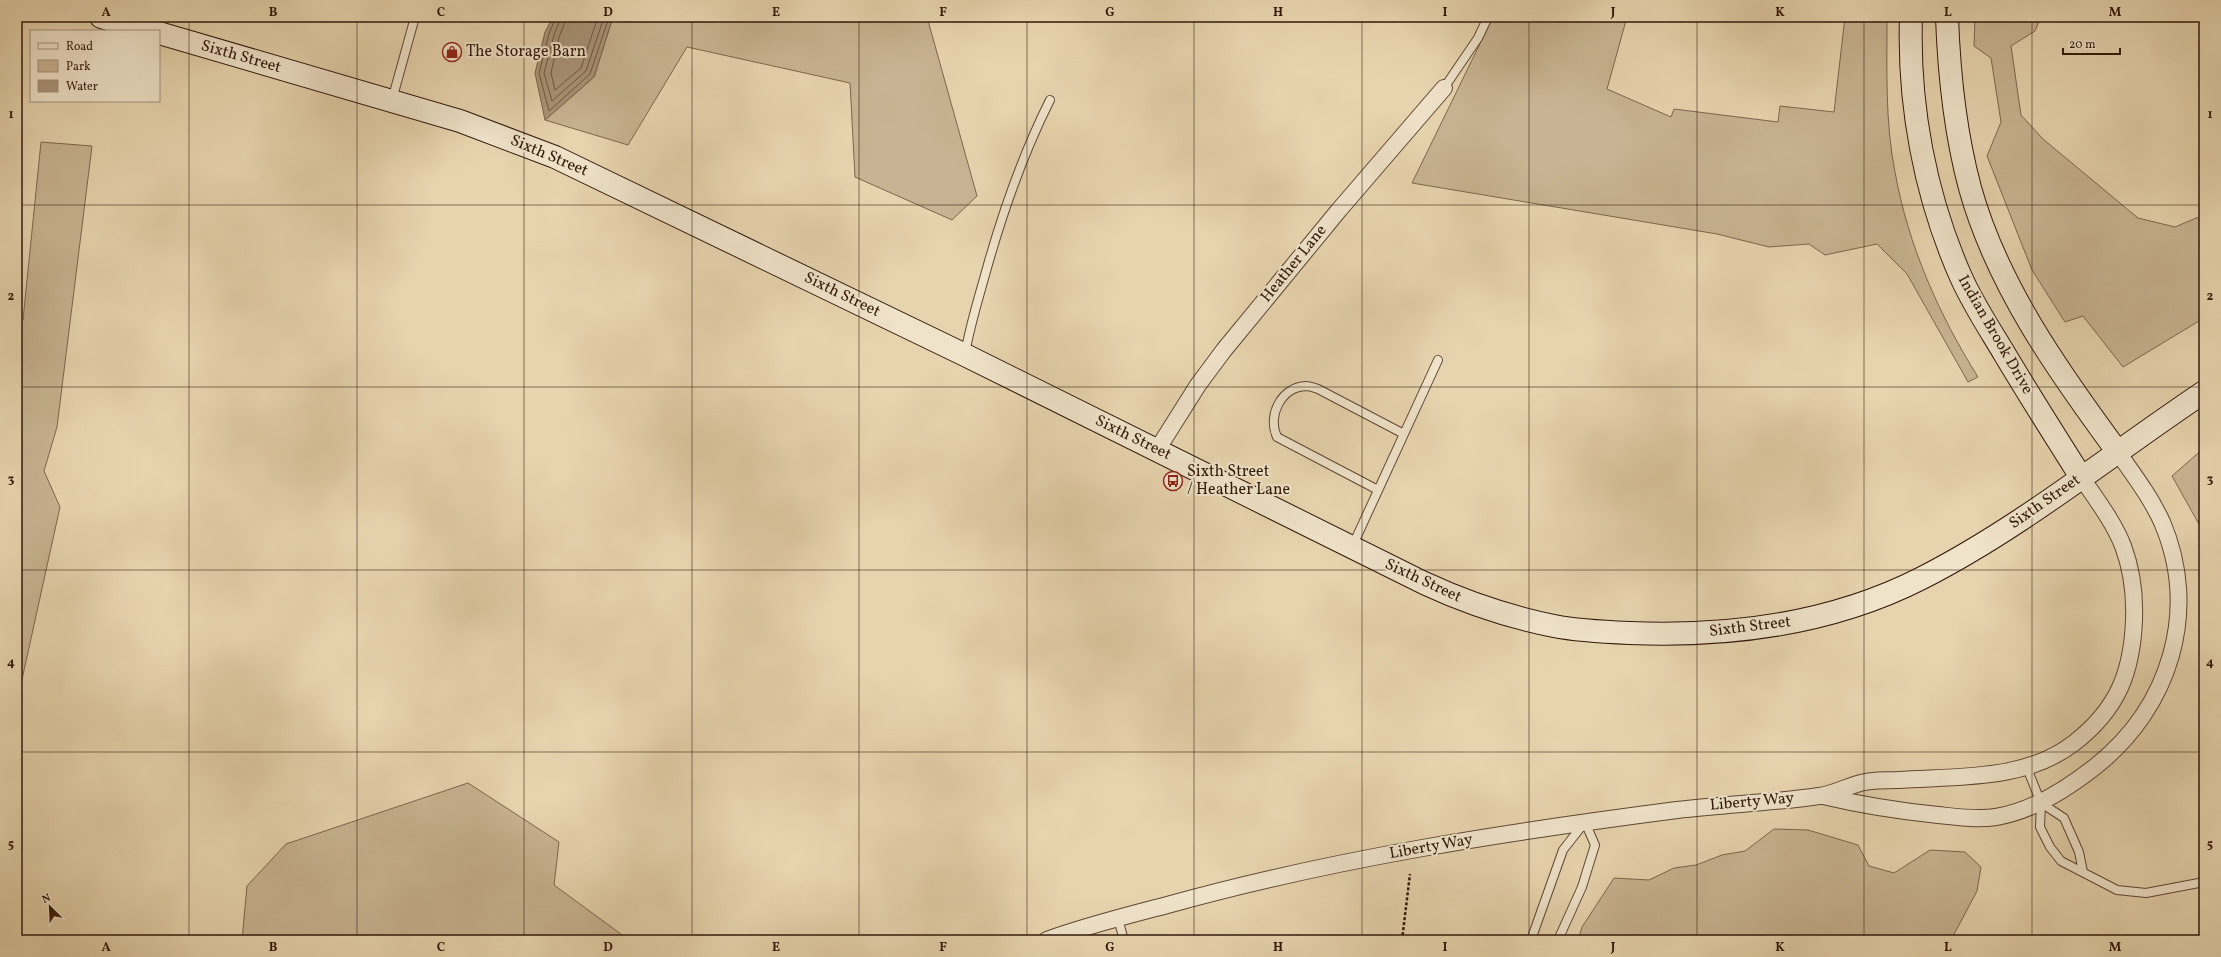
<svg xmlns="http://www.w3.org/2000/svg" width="2221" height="957" viewBox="0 0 2221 957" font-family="Vollkorn,serif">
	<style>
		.green { fill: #c8b492; stroke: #7d664e }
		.water { fill: #a99477; stroke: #79624c }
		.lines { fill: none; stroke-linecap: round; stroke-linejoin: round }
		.shore { stroke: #6e5641; stroke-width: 1 }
		.lane-casing { stroke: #5f4734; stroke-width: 10 }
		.street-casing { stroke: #5f4734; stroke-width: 18 }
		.secondary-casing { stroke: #32180b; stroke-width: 24 }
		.path { stroke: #32180b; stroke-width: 2.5; stroke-dasharray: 3 2; stroke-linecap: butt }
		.lane { stroke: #efe3ca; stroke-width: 8 }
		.street { stroke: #efe3ca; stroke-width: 16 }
		.secondary { stroke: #efe3ca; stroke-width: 22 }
		.grid { fill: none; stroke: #32180b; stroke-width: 1; stroke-opacity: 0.55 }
		.labels { text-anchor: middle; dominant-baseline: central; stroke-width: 4; stroke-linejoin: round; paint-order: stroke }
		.poi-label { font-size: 16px; fill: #32180b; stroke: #efe3ca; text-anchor: start }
		.street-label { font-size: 16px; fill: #32180b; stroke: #efe3ca }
		.neatline { fill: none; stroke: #32180b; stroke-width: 1.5 }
		.grid-label { font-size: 13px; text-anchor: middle; font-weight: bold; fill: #32180b }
	</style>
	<rect width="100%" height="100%" fill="#e7d4ae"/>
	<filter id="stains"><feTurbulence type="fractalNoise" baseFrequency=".005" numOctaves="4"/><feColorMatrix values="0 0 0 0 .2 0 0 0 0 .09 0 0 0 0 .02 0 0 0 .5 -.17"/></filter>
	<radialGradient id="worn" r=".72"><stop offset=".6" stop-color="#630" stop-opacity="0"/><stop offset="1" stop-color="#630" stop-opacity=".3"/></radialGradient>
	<!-- green -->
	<path class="green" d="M613,17H927L977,196L952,220L855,177L850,83L687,47L628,145L545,120L594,77Z
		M1493,17H1627L1607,89L1671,117L1674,109L1778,122L1780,106L1834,112L1845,17H1887C1887,68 1885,122 1895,172C1908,245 1939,315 1978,377L1968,382L1907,274L1877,244L1825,255L1809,244L1769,247L1717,234L1412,183Z
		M1975,17H2041L2035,31L2011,46L2021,115L2043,139L2138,218L2175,227L2201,216L2204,212V318L2123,367L2083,316L2065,322L2032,270L1987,156L2001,122L1991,58L1974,46Z
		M41,142L92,146L57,427L44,471L60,507L17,702V326L23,320Z
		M2204,448V519L2200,526L2172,476Z
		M468,783L559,842L554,885L629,940H242L247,886L286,844Z
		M1774,829L1808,830L1858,845L1869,866L1894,873L1930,850L1965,852L1981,867L1977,891L1951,940H1578L1582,927L1614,878L1649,880L1674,868L1696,865L1722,855L1745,851Z"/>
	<!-- water -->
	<path class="water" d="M553,17H613L594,77L545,120L535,73L545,32Z"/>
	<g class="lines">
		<!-- shore -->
		<path class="shore" d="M556,17L549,34L539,73L549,111L590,74L609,17
			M561,17L554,35L544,73L552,101L586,71L604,17
			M567,17L559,37L551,73L555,90L581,68L598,17"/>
		<!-- lane casing -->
		<g class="lane-casing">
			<path id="lane" d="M1444,88L1478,38L1488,17
				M392,100L415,17
				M965,354C970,325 979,297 987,268C1003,211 1023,154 1050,100
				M1378,490L1277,437C1267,416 1281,387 1306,386C1310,386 1315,388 1318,389L1404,434
				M1352,547L1438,360
				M2027,768L2041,803L2040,827L2050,847L2061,861L2117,890L2146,893L2204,882
				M2041,803L2064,818L2079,852L2083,872
				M1118,919L1124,940
				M1531,940L1563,850L1585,822L1595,845L1582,887L1558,940"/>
		</g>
		<!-- street casing -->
		<g class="street-casing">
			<path id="street" d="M1157,450L1198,385L1224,350L1339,210L1444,88
				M1823,796C1861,805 1899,811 1938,815C1957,817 1977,820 1996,817C2033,811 2067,789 2096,766C2170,707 2200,611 2162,522C2150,496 2133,474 2117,451
				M1047,940C1088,925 1130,915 1171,904C1337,858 1507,832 1677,810C1725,804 1772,803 1819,796C1835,794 1849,785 1865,782C1875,780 1887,780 1898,780C1958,776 2025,781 2074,743C2118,709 2132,672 2134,620C2135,594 2132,570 2123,546C2113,521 2096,499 2081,477"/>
		</g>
		<!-- secondary casing -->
		<g class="secondary-casing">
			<path id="secondary" d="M101,17L150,31
				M1911,17C1908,105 1925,196 1961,277C1973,304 1989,328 2004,353C2029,395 2055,436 2081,477
				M1947,17C1949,74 1955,132 1970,188C1997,285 2058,371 2117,451
				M159,33L460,121L555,157L965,355L1424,583C1465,602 1509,617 1554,626C1579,631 1605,632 1630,633C1730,637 1832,624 1922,578C2022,527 2111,454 2204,392"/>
		</g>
		<!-- path -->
		<path class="path" d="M1402,940L1410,874"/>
		<!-- lane -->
		<use href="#lane" class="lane"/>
		<!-- street -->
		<use href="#street" class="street"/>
		<!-- secondary -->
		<use href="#secondary" class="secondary"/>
	</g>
	<!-- grid -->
	<path class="grid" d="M189,17V940M357,17V940M524,17V940M692,17V940M859,17V940M1027,17V940M1194,17V940M1362,17V940M1529,17V940M1697,17V940M1864,17V940M2032,17V940M17,205H2204M17,387H2204M17,570H2204M17,752H2204"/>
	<!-- icons -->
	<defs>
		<g id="shop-ring" transform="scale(1)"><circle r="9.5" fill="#efe3ca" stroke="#8f2418" stroke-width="1.5"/><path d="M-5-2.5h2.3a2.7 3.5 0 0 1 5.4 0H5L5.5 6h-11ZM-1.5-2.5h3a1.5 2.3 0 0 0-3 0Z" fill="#8f2418"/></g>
		<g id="bus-ring" transform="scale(1)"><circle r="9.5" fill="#efe3ca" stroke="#8f2418" stroke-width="1.5"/><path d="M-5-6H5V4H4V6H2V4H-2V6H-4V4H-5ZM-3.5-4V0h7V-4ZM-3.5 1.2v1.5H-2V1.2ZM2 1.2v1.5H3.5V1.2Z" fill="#8f2418"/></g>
	</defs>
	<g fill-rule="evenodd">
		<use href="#shop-ring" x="452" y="52"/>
		<use href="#bus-ring" x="1173" y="481"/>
	</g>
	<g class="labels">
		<!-- poi labels -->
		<g class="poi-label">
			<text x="466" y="52">The Storage Barn</text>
			<text x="1187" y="472">Sixth Street<tspan x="1187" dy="18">/ Heather Lane</tspan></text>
		</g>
		<!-- street labels -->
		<g class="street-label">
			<text transform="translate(241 57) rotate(16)">Sixth Street</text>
			<text transform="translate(549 156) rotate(23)">Sixth Street</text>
			<text transform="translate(1294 264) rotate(-51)">Heather Lane</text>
			<text transform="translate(842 295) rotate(26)">Sixth Street</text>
			<text transform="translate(1995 335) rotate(60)">Indian Brook Drive</text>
			<text transform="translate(1133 438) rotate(26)">Sixth Street</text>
			<text transform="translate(2045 502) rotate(-35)">Sixth Street</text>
			<text transform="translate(1423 581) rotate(25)">Sixth Street</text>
			<text transform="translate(1750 627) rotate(-7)">Sixth Street</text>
			<text transform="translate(1752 802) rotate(-5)">Liberty Way</text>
			<text transform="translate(1431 847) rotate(-10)">Liberty Way</text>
		</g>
	</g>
	<!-- margin -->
	<rect width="2221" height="957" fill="none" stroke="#e7d4ae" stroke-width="44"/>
	<!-- legend -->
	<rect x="30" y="30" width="130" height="72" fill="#efe3ca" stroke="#a3927e"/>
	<rect x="38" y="43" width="20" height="6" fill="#efe3ca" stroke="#a3927e"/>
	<text x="66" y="50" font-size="12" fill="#32180b">Road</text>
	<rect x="38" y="60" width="20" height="12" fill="#c8b492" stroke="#a3927e"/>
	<text x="66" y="70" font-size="12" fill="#32180b">Park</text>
	<rect x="38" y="80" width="20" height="12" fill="#a99477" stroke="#a3927e"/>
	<text x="66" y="90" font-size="12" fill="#32180b">Water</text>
	<!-- north arrow -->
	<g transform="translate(50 907) rotate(336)" stroke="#efe3ca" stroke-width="3" paint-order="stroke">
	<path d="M0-3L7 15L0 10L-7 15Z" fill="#32180b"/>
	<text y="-6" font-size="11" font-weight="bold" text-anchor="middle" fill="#32180b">N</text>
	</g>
	<!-- scale -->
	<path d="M2063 48v6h57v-6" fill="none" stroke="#32180b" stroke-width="2"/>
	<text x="2069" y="48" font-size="12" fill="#32180b" stroke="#efe3ca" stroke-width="3" paint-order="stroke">20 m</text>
	<rect x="22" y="22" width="2177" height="913" class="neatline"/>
	<g class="grid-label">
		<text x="106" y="16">A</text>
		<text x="273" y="16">B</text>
		<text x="441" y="16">C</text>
		<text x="608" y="16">D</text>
		<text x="776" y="16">E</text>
		<text x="943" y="16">F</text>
		<text x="1110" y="16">G</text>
		<text x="1278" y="16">H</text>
		<text x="1445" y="16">I</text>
		<text x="1613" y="16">J</text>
		<text x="1780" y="16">K</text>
		<text x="1948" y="16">L</text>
		<text x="2115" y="16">M</text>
		<text x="11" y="118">1</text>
		<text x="2210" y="118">1</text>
		<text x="11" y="300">2</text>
		<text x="2210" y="300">2</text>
		<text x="11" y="483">3</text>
		<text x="2210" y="483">3</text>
		<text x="11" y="666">4</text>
		<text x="2210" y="666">4</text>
		<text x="11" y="848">5</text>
		<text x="2210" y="848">5</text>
		<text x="106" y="951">A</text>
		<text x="273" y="951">B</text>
		<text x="441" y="951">C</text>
		<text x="608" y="951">D</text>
		<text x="776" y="951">E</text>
		<text x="943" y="951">F</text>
		<text x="1110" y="951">G</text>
		<text x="1278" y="951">H</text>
		<text x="1445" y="951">I</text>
		<text x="1613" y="951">J</text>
		<text x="1780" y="951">K</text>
		<text x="1948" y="951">L</text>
		<text x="2115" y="951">M</text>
	</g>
	<rect width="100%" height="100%" filter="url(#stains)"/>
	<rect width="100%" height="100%" fill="url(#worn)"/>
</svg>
